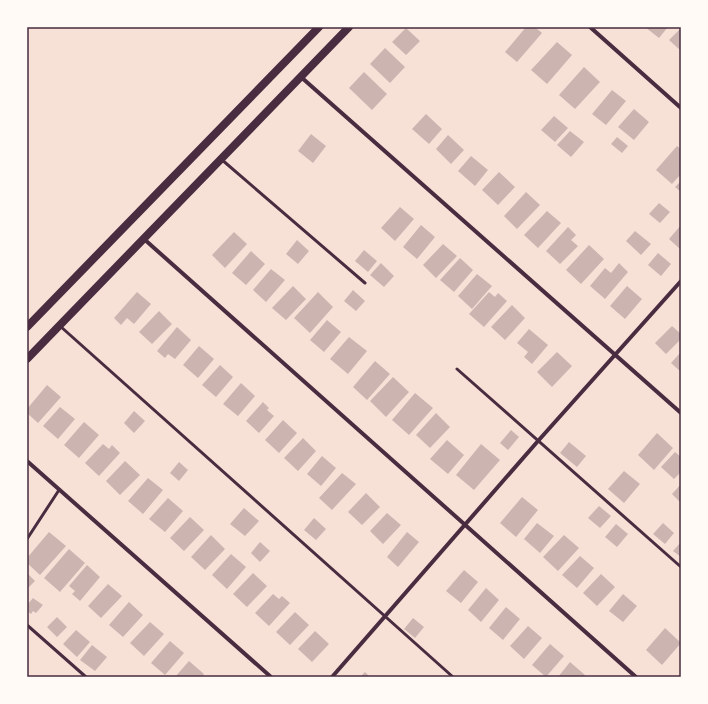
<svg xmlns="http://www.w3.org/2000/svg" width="708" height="704" viewBox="0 0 708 704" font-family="'Exo 2',sans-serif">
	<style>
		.building { fill: #ccb4b1 }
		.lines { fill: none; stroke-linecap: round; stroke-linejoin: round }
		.service { stroke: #4a2c40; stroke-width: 3 }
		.minor { stroke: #4a2c40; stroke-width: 4 }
		.secondary { stroke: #4a2c40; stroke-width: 8 }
		.neatline { fill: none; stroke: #4a2c40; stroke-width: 1.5 }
	</style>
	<rect width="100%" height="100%" fill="#f7e1d7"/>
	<!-- building -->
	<path class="building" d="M526,27H535L542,33L517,62L505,52Z
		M645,27H668L659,38Z
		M406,28L420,41L406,55L392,42Z
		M681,28V51L669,40Z
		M557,42L572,55L547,84L531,70Z
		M385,48L405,67L390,83L370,64Z
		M584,67L600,82L575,109L559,95Z
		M364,72L387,94L372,110L349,88Z
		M612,90L626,101L606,125L592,114Z
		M634,109L649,122L634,140L618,127Z
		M426,114L442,129L429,144L412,129Z
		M554,116L568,128L555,142L541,130Z
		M570,131L584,142L571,157L557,145Z
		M311,134L326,146L313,163L298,151Z
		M448,135L464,150L451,164L436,149Z
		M617,137L628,146L622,153L611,144Z
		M677,146L681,149V174L672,184L656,170Z
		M471,156L488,170L475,186L458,171Z
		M499,172L515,187L498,205L482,190Z
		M681,181V192L675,187Z
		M526,192L540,205L517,229L504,216Z
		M659,203L670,212L660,223L649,214Z
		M400,207L414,219L395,241L381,228Z
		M547,211L561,223L538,248L524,235Z
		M421,225L435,237L417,259L403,247Z
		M681,225V250L669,239Z
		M568,227L576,235L571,240L578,246L560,264L546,251Z
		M635,231L651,244L641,255L626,241Z
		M234,232L247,244L225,268L212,255Z
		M297,240L309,251L298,264L286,254Z
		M443,244L457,256L436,278L423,265Z
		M589,245L604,259L581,284L566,270Z
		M364,250L377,261L368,272L355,261Z
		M251,251L265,264L246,285L232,273Z
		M658,253L671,264L661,276L648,265Z
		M460,258L473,270L454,292L440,280Z
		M381,263L394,276L384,287L370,275Z
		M619,263L628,272L605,299L590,286L605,268L611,273Z
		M271,269L285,280L266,302L253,290Z
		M477,274L492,286L472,309L458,296Z
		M293,286L306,299L286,320L272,308Z
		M627,286L642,299L625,319L610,306Z
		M353,290L365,301L356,311L344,301Z
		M137,292L151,304L134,324L127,318L121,325L114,318Z
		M318,292L333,307L310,333L294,318Z
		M489,292L495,297L498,293L507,301L484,327L469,314Z
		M512,305L525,318L505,340L491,327Z
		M159,311L172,324L152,344L139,332Z
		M327,320L341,332L324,352L310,340Z
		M672,326L681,334V339L666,354L655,343Z
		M177,327L191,340L175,359L168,354L165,358L157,351Z
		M529,329L548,345L532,364L524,357L528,352L517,343Z
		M349,337L367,351L348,374L330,359Z
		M199,346L214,359L198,378L183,365Z
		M557,352L572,366L552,387L537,372Z
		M681,352V372L671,363Z
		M375,361L390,374L367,400L353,387Z
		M220,365L233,377L216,397L202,385Z
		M393,377L409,392L386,417L370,401Z
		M241,383L255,396L238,416L223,404Z
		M47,385L61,397L38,423L27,413V409Z
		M415,393L433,408L409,435L392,420Z
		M263,402L269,408L267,410L274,416L259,433L246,421Z
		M60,407L75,419L58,439L43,426Z
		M134,411L145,421L134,433L124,423Z
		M436,413L450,427L430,448L416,435Z
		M283,420L297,433L279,453L265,440Z
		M84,422L99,435L79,458L64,445Z
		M511,430L519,437L508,450L500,443Z
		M657,433L673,448L654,470L638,455Z
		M303,438L316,451L298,471L284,458Z
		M447,440L464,455L448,474L430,459Z
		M569,442L586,456L577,467L560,453Z
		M103,444L109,449L112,445L120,453L99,476L85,463Z
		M481,444L500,460L474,490L456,475Z
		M675,452L681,457V472L674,479L661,467Z
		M322,456L336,468L321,486L307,474Z
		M125,461L140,475L120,495L106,481Z
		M179,462L188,470L179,481L170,473Z
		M624,471L640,484L624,503L608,489Z
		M342,473L356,484L332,510L319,498Z
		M148,478L163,490L143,514L128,501Z
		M681,484V503L672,494Z
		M366,493L380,507L362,525L348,512Z
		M522,497L538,510L516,537L500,523Z
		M168,498L183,511L165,532L149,519Z
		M599,506L611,516L600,528L588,518Z
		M244,508L259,521L245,536L230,524Z
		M387,513L401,525L383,544L370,531Z
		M190,517L204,530L184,551L170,538Z
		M314,518L326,529L316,540L304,530Z
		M537,523L554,536L540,553L524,539Z
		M663,523L674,533L665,544L653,534Z
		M616,524L628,534L617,547L605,537Z
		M49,532L66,546L40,575L27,563V558Z
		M407,532L419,542L398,567L387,557Z
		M211,535L225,549L205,570L191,557Z
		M564,535L579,548L558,571L543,557Z
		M260,542L270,551L260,562L251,553Z
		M681,542V557L673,551Z
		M69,549L85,563L60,592L44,578Z
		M231,554L246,567L227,589L212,575Z
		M580,556L594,568L577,588L562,575Z
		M87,565L100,577L80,601L72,594L75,591L69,586Z
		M464,570L478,582L461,603L446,591Z
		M27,573L35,581L27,589Z
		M253,573L267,586L247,607L233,594Z
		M601,574L615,587L597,606L583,593Z
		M108,584L122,596L101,618L88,606Z
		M486,588L499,600L481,622L468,610Z
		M273,594L279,599L282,596L290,603L269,626L255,613Z
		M623,594L637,606L623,622L609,611Z
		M33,598L43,605L36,613L33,611L31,614L27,611V605Z
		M129,602L143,615L123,637L109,625Z
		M506,607L520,619L503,640L489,628Z
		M295,612L309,625L290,645L276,632Z
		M57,617L67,627L57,637L47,627Z
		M413,618L424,627L415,638L404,629Z
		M150,622L164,634L144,656L130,643Z
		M528,626L542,638L524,659L510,646Z
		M665,628L681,643L662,665L646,650Z
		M76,630L90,642L77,657L63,644Z
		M315,631L329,644L312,662L298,649Z
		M170,641L184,653L165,675L151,663Z
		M550,644L564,656L546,677L532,665Z
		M92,645L107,657L95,671L80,660Z
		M189,661L204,674L202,677H175Z
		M570,662L585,675L583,677H558Z
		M365,672L370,677H360Z"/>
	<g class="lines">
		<!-- service -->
		<path class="service" d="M221,159L365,283
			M60,326L453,677
			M457,369L681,567
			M27,539L59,490
			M27,625L86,677"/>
		<!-- minor -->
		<path class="minor" d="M590,27L681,108
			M301,77L681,413
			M144,239L636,677
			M27,461L271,677
			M332,677L538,441L681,281"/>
		<!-- secondary -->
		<path class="secondary" d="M27,327L319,27
			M27,359L349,27"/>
	</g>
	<!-- border -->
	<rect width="708" height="704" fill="none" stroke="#fffaf5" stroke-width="56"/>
	<rect x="28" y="28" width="652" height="648" class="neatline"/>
</svg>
